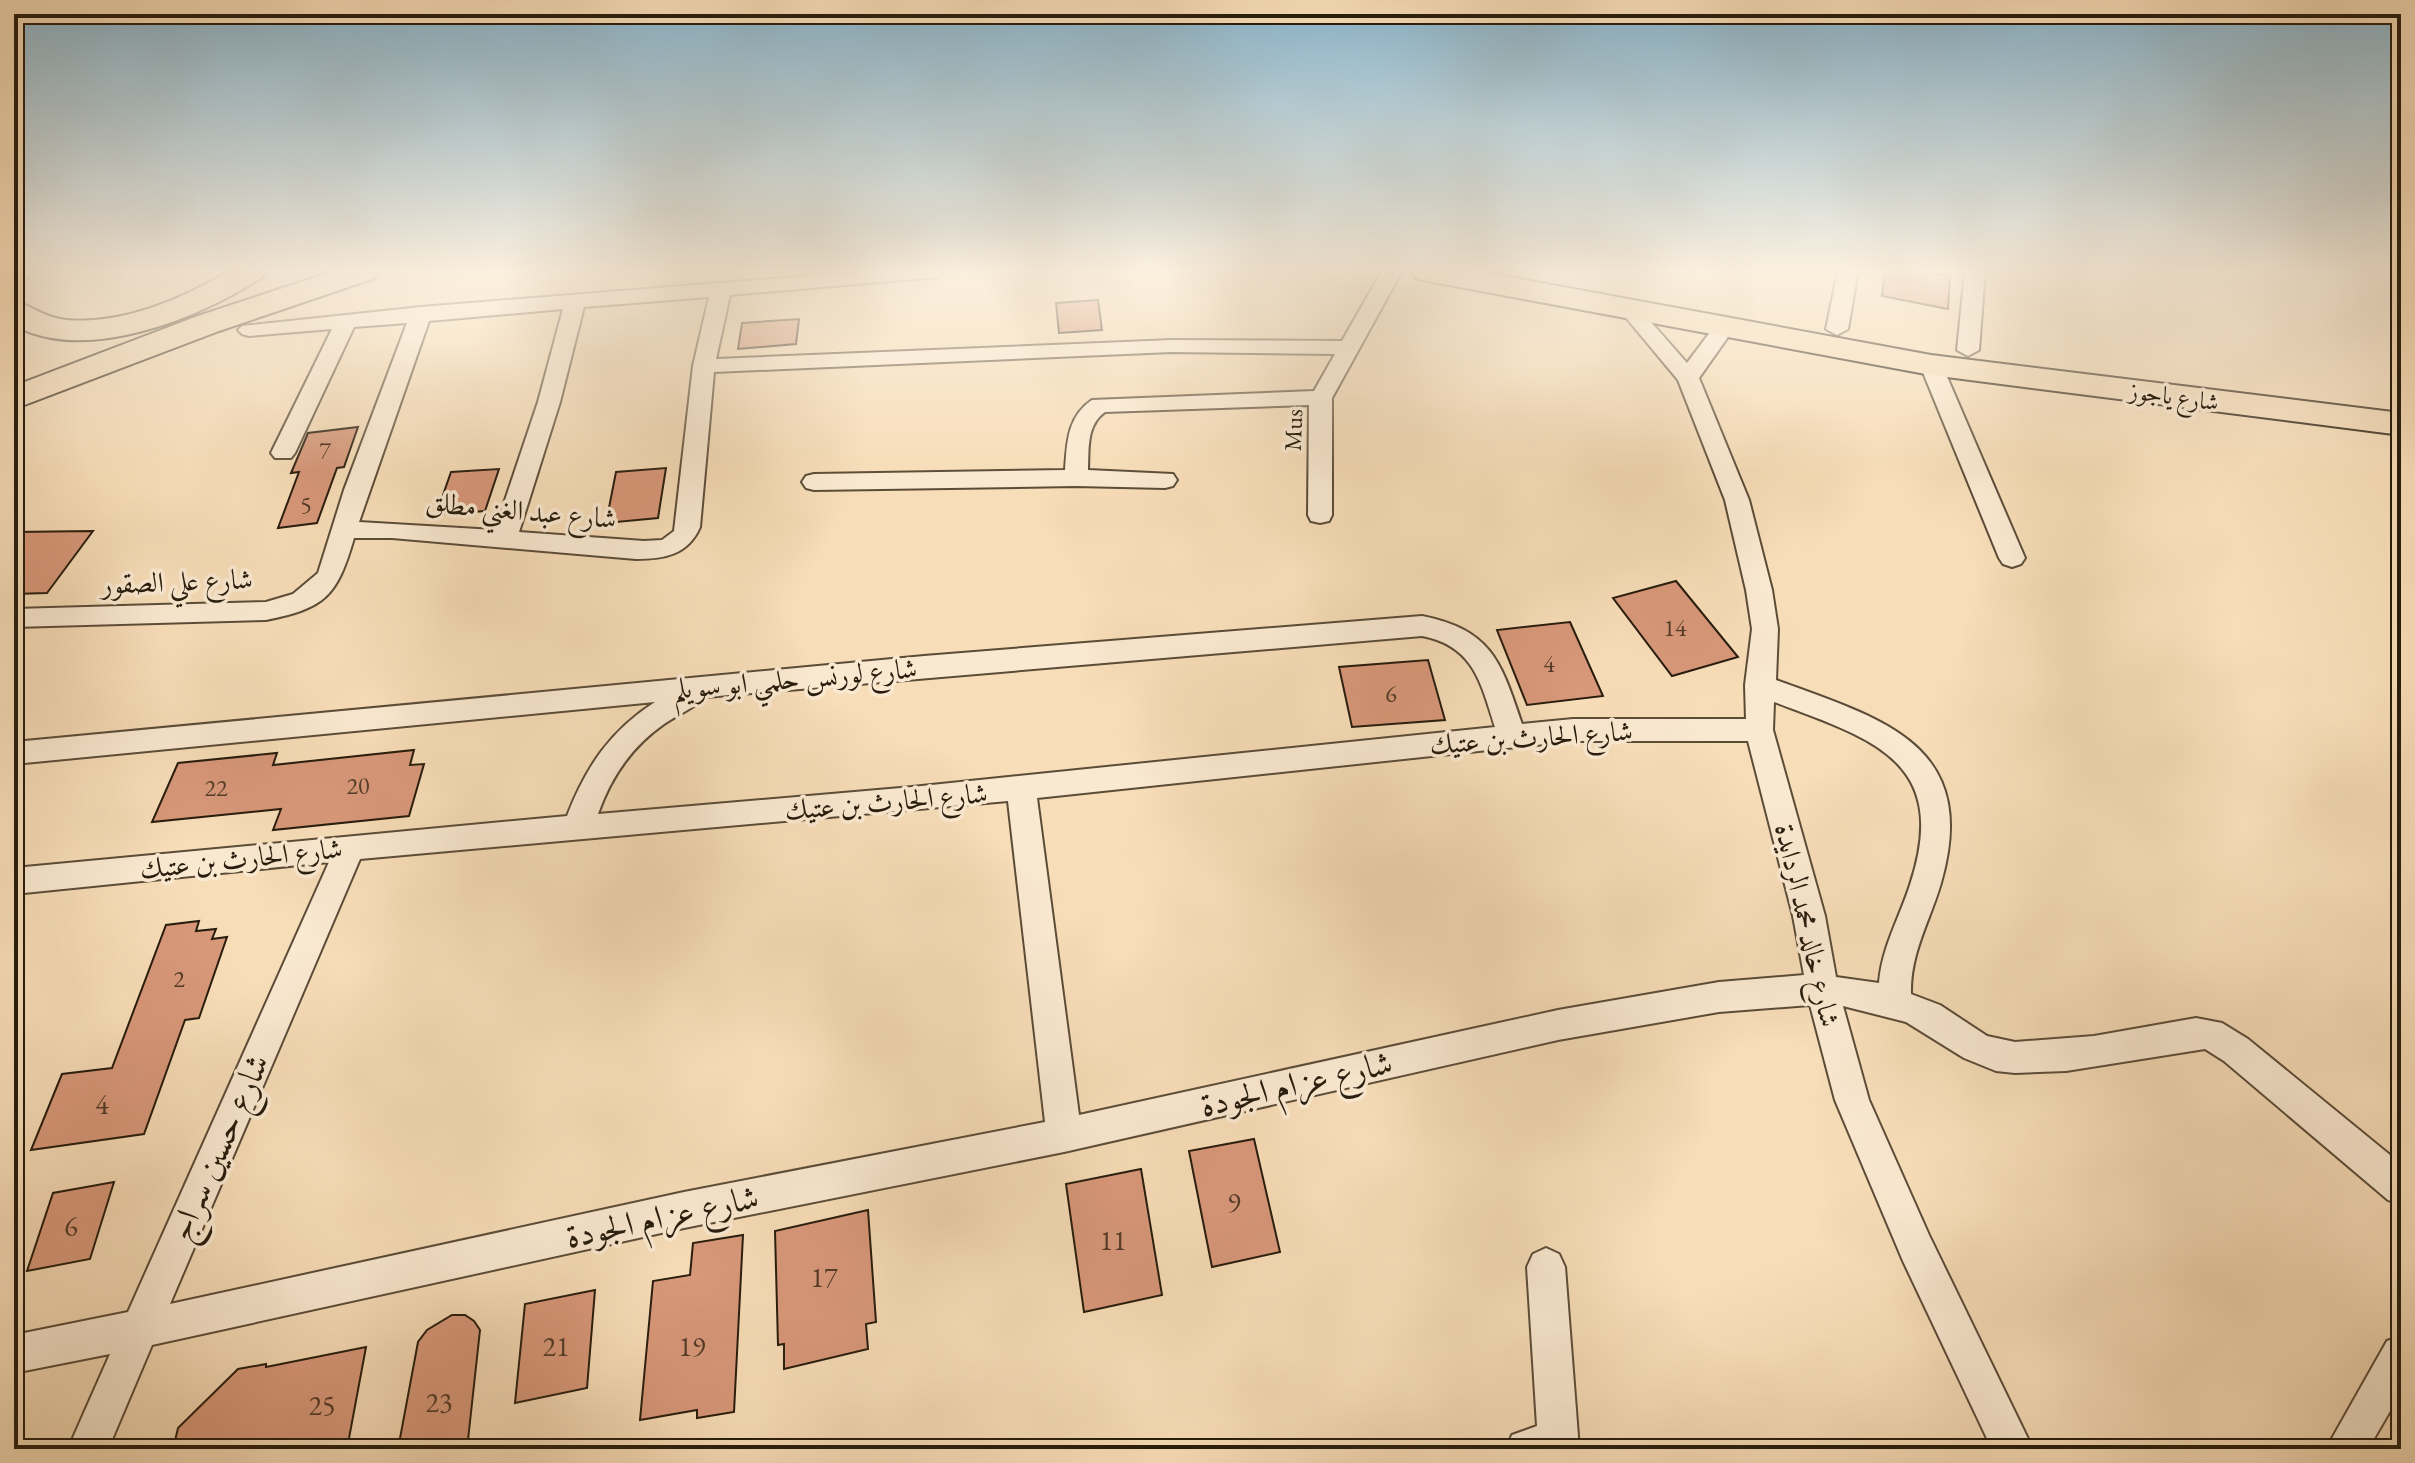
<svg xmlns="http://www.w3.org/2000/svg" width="2415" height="1463" viewBox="0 0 2415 1463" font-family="'EB Garamond',Amiri,serif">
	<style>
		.building { fill: #d8987a; stroke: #271c0d; stroke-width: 2 }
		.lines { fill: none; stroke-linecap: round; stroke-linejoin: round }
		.minor-casing { stroke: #5b4c38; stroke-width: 4 }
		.primary-casing { stroke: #271c0d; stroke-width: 4 }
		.trunk-casing { stroke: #271c0d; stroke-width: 4 }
		.minor { fill: #fae9d1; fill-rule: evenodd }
		.primary { fill: #f7ddb8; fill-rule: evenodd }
		.trunk { fill: #f7ddb8; fill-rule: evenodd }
		.labels { text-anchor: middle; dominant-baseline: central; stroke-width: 7; stroke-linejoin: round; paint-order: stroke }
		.far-street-label { font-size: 24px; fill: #271c0d; stroke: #fae9d1 }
		.number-label { font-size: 24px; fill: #533b28 }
		.street-label { font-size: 28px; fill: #271c0d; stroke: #fae9d1 }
		.near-number-label { font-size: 28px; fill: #533b28 }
		.near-street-label { font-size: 34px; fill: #271c0d; stroke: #fae9d1 }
	</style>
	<rect width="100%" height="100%" fill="#f7ddb8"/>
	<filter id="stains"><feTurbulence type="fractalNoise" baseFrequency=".0025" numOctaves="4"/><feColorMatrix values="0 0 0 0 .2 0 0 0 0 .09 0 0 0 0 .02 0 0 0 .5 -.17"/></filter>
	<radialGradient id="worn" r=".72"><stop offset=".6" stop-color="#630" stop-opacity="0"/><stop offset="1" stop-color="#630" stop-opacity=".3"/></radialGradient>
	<!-- building -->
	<path class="building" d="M1885,271H1920L1950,276L1948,309L1882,296Z
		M1098,300L1102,330L1059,333L1056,303Z
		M799,319L796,344L738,349L742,323Z
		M358,427L344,467L337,468L317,523L278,528L299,472L291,473L308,433Z
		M666,468L658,518L606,523L616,472Z
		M499,469L485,511L436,515L451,472Z
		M93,531L47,593L14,594V532Z
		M1676,581L1738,657L1672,676L1613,598Z
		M1570,622L1603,696L1527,705L1497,630Z
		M1428,660L1445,720L1352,727L1339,667Z
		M414,750L410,765L424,764L409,816L273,830L281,809L152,822L178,763L277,753L273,765Z
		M199,921L196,931L216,929L212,939L227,937L199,1018L185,1020L144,1134L31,1150L62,1074L112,1068L166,925Z
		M1254,1139L1280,1252L1212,1267L1189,1151Z
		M1141,1169L1162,1295L1084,1312L1066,1184Z
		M114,1182L90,1259L27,1271L53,1193Z
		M868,1210L876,1322L866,1324L868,1349L784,1369V1344L778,1345L775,1231Z
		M743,1235L734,1412L697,1418V1410L640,1420L653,1281L690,1275L693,1243Z
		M595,1290L587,1388L515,1403L525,1304Z
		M452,1315H465L474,1321L480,1330L467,1449H398L418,1342L427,1330Z
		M366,1347L347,1449H173L178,1428L238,1369L266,1364V1367Z"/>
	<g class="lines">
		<!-- minor casing -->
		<g class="minor-casing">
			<path id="minor" d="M870,271H947L937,277L730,295L716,359L1172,340L1342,341L1382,271H1402L1332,398V515L1329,521L1320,523L1311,521L1308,515L1309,405L1105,412C1086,425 1089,450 1088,470L1173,474L1177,480L1173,486L1165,488L1076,486L814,490L806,488L802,482L806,476L814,474L1065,470C1067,443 1067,417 1092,400L1314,391L1335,354L1172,352L714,372L700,527C688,555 664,559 636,559L392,538H354C337,596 326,608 266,620L14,627V609L266,602L293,594L318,573L344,490L407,323L354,327L295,453L291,458H275L271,453L332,329L249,336L242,334L238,330L242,326L421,307ZM709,297L693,366L674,531L662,540L644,541L519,532L560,402L584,307ZM563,309L538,402L495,530L359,522L429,321Z
				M1838,271H1858L1848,329L1837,335L1826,329Z
				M1965,271H1985L1979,350L1968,356L1957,350Z
				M1628,302L1635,304L1687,363L1717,323L1724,321L1735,327L1699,378L1749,500L1772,590L1778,629L1776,680C1882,719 1981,744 1941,883C1930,921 1910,953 1911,994L1940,1005L1987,1036L2015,1042L2094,1036L2196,1018L2222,1023L2248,1039L2401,1164V1205L2388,1200L2224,1061L2205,1049L2066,1071L2015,1073L1996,1071L1964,1058L1906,1022L1843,1006L1869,1100L1929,1235L2033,1449H1992L1903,1261L1835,1100L1810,1005L1719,1012L1558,1040L1064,1152L684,1228L152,1345L108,1449H68L110,1354L14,1373V1335L128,1312L329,862L14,894V868L567,816C586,767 610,731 655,702L14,764V742L924,656L1422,616C1492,630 1501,662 1522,724L1573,719H1746L1745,685L1752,629L1746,590L1725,500L1678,380L1618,308ZM1422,636C1474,646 1481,683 1495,727L912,787L598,814C611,777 631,747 664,724C677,715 694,708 706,697ZM1774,702C1873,739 1951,761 1910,885C1899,919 1882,947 1879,983L1836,977L1825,916L1773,730ZM1573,741H1748L1793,916L1804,975L1719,982L1558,1010L1079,1115L1037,798ZM1008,801L1045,1122L684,1192L170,1304L360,859Z
				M1931,358L1942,365L2025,558L2021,564L2012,567L2003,564L1999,558L1920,365Z
				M1546,1248L1559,1254L1565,1267L1579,1449H1506L1512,1435L1537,1426L1527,1267L1533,1254Z
				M2401,1336V1392L2368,1449H2326L2387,1341Z"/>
		</g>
		<!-- primary casing -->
		<g class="primary-casing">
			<path id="primary" d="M1411,271H1477L1931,355L2401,413V435L1931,375L1427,281L1416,278Z"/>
		</g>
		<!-- trunk casing -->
		<g class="trunk-casing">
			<path id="trunk" d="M14,271H31L25,280L14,283Z
				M229,271H266L261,278C199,318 85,365 14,325V301C32,306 46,318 66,320C121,325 183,299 229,271Z
				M334,271H380L375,278L219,331L14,409V386L195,317Z"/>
		</g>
		<!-- minor -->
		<use href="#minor" class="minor"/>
		<!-- primary -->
		<use href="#primary" class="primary"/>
		<!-- trunk -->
		<use href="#trunk" class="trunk"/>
	</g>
	<!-- sky -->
	<linearGradient id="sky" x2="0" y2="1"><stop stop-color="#8ab7d0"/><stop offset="0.57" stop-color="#fbf0df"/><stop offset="1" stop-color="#fbf0df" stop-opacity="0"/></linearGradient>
	<rect width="2415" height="475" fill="url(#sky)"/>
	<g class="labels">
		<!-- far-street labels -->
		<g class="far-street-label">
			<text transform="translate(2174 396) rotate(8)">شارع ياجوز</text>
			<text transform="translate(1293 430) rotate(-88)">Mus</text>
		</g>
		<!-- number labels -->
		<g class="number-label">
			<text x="325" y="450">7</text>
			<text x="306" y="504">5</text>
			<text x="1675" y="627">14</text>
			<text x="1549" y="663">4</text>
			<text x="1391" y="693">6</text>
			<text x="358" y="785">20</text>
			<text x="216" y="787">22</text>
			<text x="179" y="978">2</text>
		</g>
		<!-- street labels -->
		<g class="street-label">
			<text transform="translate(521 510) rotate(5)">شارع عبد الغني مطلق</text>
			<text transform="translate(177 581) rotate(-2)">شارع علي الصقور</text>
			<text transform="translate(795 678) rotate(-5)">شارع لورنس حلمي ابو سويلم</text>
			<text transform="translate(1531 737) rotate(-4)">شارع الحارث بن عتيك</text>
			<text transform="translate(886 801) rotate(-5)">شارع الحارث بن عتيك</text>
			<text transform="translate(241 858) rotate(-6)">شارع الحارث بن عتيك</text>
			<text transform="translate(1808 925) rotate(77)">شارع خالد محمد الردايدة</text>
		</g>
		<!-- near-number labels -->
		<g class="near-number-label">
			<text x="102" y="1104">4</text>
			<text x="1234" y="1202">9</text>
			<text x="71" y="1226">6</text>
			<text x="1113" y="1240">11</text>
			<text x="824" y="1277">17</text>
			<text x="556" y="1346">21</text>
			<text x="692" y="1346">19</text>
			<text x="439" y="1402">23</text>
			<text x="322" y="1405">25</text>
		</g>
		<!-- near-street labels -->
		<g class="near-street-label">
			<text transform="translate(1296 1083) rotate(-13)">شارع عزام الجودة</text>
			<text transform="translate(218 1147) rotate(-66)">شارع حسين سراج</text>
			<text transform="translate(662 1216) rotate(-12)">شارع عزام الجودة</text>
		</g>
	</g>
	<!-- margin -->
	<rect width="2415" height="1463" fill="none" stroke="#f7ddb8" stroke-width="48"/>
	<rect x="16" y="16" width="2383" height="1431" fill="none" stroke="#271c0d" stroke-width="4"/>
	<rect x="24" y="24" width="2367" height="1415" fill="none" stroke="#271c0d" stroke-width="2"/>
	<rect width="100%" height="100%" filter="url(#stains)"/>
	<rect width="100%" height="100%" fill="url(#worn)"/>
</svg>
